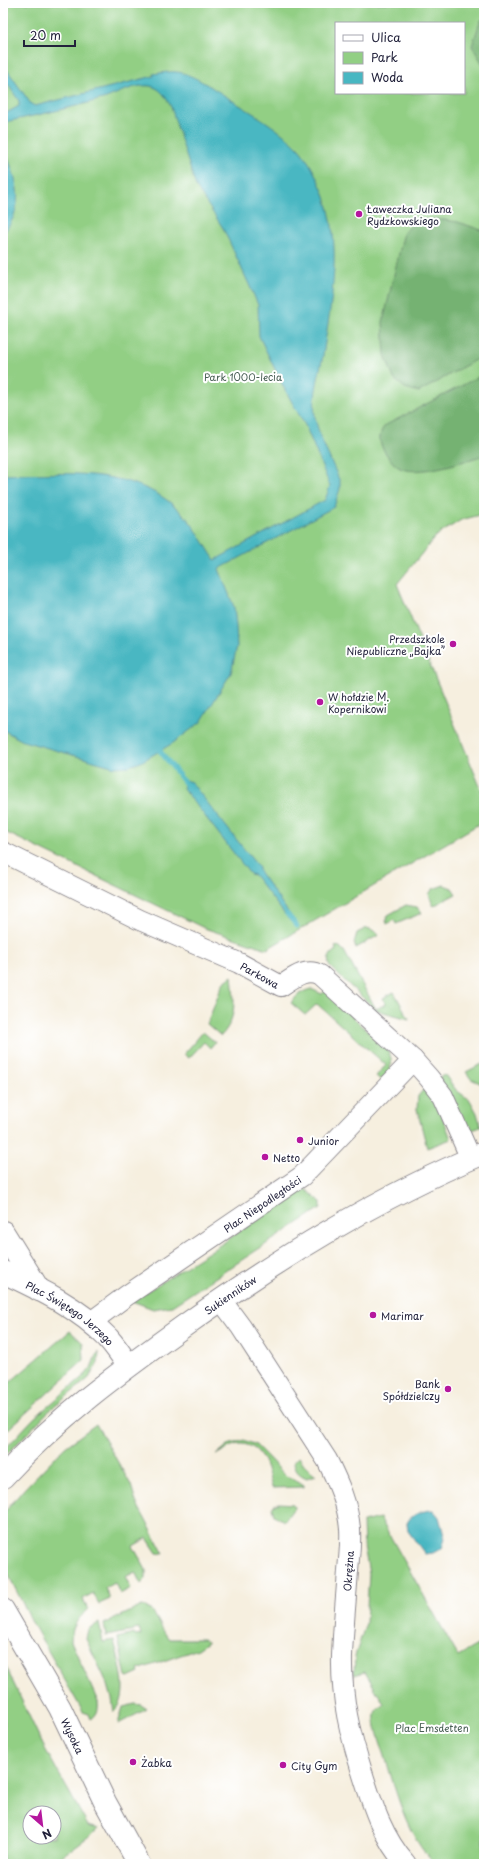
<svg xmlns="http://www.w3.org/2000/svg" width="487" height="1867" viewBox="0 0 487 1867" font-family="'Playpen Sans',sans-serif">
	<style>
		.green { fill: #92cf84; stroke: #5a7860; fill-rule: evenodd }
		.forest { fill: #75b272; stroke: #4c6a56 }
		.water { fill: #48b7c2; stroke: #356c7e }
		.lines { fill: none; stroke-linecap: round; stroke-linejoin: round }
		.stream { stroke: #48b7c2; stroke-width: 5 }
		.minor-casing { stroke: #8c888d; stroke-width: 22 }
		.tertiary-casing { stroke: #8c888d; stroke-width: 24 }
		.secondary-casing { stroke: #8c888d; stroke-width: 24 }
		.minor { stroke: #fff; stroke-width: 20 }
		.tertiary { stroke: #fff; stroke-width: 22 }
		.secondary { stroke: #fff; stroke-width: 22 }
		.poi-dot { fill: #b5179e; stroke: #fff; stroke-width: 1.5 }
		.labels { text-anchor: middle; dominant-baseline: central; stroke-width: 4; stroke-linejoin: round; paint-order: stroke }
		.poi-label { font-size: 10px; fill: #22223b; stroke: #fff; text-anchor: start }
		.park-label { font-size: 10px; fill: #495f55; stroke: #fff }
		.street-label { font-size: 10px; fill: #22223b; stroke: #fff }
	</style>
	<rect width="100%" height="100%" fill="#fff"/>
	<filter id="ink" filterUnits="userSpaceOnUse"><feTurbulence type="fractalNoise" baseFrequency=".025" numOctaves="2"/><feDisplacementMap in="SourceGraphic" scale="8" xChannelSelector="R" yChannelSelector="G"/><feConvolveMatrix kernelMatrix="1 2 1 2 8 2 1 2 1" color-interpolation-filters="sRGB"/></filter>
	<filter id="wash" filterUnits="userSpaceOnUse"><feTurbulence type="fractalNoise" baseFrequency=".012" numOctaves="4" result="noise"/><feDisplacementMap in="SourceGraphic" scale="16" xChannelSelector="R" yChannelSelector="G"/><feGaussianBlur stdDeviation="0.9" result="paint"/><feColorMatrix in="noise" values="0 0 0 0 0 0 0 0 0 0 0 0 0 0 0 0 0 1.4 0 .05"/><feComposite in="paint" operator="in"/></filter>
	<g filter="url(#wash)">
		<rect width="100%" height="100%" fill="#f6efdf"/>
		<!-- green -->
		<path class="green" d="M3,3H484V514L461,520L436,536L397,584L484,796V821L267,949L204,928L3,831ZM336,23H464V93H336Z
			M444,885L452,888L456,894L433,906L429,894L433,889Z
			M406,905L417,907L422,913L396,924L394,920L387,924L386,920L388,915Z
			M367,928L375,931L379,935L356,948L354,943L357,933Z
			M335,946L340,947L344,951L376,1009L386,1004L383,998L394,992L409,1019L376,1010L330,967C326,961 330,953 336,950Z
			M232,976C234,999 238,1018 221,1036L207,1024L223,983Z
			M311,989L322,994L325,991L387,1049C395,1062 391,1070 381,1080L376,1076L386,1065L317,1004L305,1015L291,1003C296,996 302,991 311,989Z
			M203,1032L215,1042L210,1048L204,1042L189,1058L184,1054Z
			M484,1063V1085L471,1079L466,1072Z
			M445,1075L456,1090L470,1100L477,1113L481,1127L469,1131L439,1077Z
			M426,1087L439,1107L451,1139L427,1148L417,1109L418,1096Z
			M303,1187L321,1202V1208L172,1306L153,1309L132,1301L223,1243Z
			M70,1331L83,1343L84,1360L3,1434V1388Z
			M99,1352L98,1363L89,1378L48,1412L3,1458V1451L34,1418L86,1374L91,1368L96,1355Z
			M96,1424L131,1485L136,1502L164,1554L157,1553L147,1538L133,1546L146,1570V1579L141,1584L135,1572L125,1577L131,1588L120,1594L115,1583L105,1588L110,1599L99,1604L93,1593L83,1599L88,1610C77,1619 72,1626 71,1641L98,1702C99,1710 97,1715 91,1719L89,1714L83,1712L34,1626L4,1566L7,1555L3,1547V1514L24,1489L64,1448Z
			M244,1440L256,1445L286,1476L298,1481L304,1485V1487L272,1488C268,1472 264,1446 242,1444C234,1443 223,1451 216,1455L228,1445Z
			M299,1457L306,1467L316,1475L307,1478C299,1475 294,1470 294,1461Z
			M279,1503L293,1504L294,1508L284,1521L274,1515L272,1508L274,1505Z
			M380,1518L458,1656L484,1641V1864H435C406,1836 396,1791 384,1753C381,1744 373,1723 375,1714C376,1708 380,1707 384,1704L365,1672L354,1675L355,1656L366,1623L369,1574L364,1546L363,1522Z
			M142,1606C156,1608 160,1629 169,1639H203L208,1642L198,1649L138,1670L139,1673L128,1678L126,1677L118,1638L134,1634L135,1636L141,1635L139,1628L133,1629L134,1631L106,1636L104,1624Z
			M99,1623L103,1642L114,1640C118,1659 132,1697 114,1712L112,1699L108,1685L86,1639L88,1629Z
			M3,1661L43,1745L88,1826L99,1829L51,1864H3ZM30,1813H54V1837H30Z
			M135,1704L141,1705L147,1709L118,1724L123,1707Z"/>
		<!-- forest -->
		<path class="forest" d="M484,17V66L472,46L480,22Z
			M437,219L458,222L484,231V355L419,392L405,388L394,379L385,355L383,322L404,232L418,220Z
			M484,374V455C466,461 417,477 400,468C392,464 386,454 382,447C378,439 380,430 386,425Z"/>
		<!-- water -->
		<path class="water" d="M3,64L31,104L35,106L154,76L153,74C161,73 170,71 177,72C193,73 226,97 241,106C261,118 283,132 299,149C307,158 313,169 318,180C344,233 333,292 324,349C321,370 312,395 315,417C319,439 332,461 340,482V489L334,507L219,569L234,607L236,626L237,646L231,673L201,722L173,743L141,762L129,766L115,767L23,741L3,730V475C64,473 138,466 184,515C197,529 205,545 215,560L325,500L330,486L306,427L284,388L259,336L258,305L252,291L223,228L196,187L171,107C166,97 161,88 150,86C135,84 119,93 106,98C75,107 42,114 10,121L3,124V115L19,106V101L3,77Z
			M3,147C17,178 27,205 3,234Z
			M185,780L191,782L259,868V871L293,919L290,921L254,875L250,874L183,788L184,785L183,782Z
			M433,1510L439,1517L445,1539L442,1548L433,1553L425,1554L408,1531L407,1523C411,1514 424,1510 433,1510Z"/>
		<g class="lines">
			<!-- stream -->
			<path class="stream" d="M160,751L188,787
				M287,914L297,926"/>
		</g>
	</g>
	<g filter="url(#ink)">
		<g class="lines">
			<!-- minor casing -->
			<g class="minor-casing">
				<g id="minor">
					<path id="s1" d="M3,852L140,920L239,963L281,986C293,978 306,967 320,975L413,1060L429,1078L443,1096L471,1159"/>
					<path d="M221,1300L241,1327L327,1460C338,1482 348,1504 350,1529C351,1543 349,1557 348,1571C346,1599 343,1628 342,1656C341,1699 350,1734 363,1775C373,1807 383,1838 406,1864"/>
					<path id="s2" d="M91,1322L126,1296L302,1176L413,1060"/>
				</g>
			</g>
			<!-- tertiary casing -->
			<g class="tertiary-casing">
				<g id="tertiary">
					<path d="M3,1232L39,1290"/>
					<path id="s3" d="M3,1272C40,1289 79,1308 108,1338C115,1346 122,1356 128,1365"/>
					<path id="s4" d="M3,1610L60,1708L105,1802L139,1864"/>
				</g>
			</g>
			<!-- secondary casing -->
			<g class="secondary-casing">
				<g id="secondary">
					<path id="s5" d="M3,1477C59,1416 117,1374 184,1326C278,1259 376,1198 484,1153"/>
				</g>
			</g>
			<!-- minor -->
			<use href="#minor" class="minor"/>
			<!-- tertiary -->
			<use href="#tertiary" class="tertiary"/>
			<!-- secondary -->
			<use href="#secondary" class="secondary"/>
		</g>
	</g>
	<!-- markers -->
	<g class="poi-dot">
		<circle cx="359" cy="214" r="4"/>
		<circle cx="453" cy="644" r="4"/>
		<circle cx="320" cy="702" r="4"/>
		<circle cx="300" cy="1140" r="4"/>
		<circle cx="265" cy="1157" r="4"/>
		<circle cx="373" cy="1315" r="4"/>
		<circle cx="448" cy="1389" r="4"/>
		<circle cx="133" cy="1762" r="4"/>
		<circle cx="283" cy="1765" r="4"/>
	</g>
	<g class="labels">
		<!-- poi labels -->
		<g class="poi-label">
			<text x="367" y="208">Ławeczka Juliana<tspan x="367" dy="12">Rydzkowskiego</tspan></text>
			<text x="445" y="638" text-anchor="end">Przedszkole<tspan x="445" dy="12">Niepubliczne „Bajka”</tspan></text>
			<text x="328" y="696">W hołdzie M.<tspan x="328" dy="12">Kopernikowi</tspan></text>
			<text x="308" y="1140">Junior</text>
			<text x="273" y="1157">Netto</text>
			<text x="381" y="1315">Marimar</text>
			<text x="440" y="1383" text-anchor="end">Bank<tspan x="440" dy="12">Spółdzielczy</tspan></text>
			<text x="141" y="1762">Żabka</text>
			<text x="291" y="1765">City Gym</text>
		</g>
		<!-- park labels -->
		<g class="park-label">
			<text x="243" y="376">Park 1000-lecia</text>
			<text x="432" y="1727">Plac Emsdetten</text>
		</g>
		<!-- street labels -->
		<g class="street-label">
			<text stroke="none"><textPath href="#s1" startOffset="285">Parkowa</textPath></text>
			<text stroke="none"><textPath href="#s2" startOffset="208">Plac Niepodległości</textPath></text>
			<text stroke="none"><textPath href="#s5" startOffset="292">Sukienników</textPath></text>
			<text stroke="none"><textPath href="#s3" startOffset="79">Plac Świętego Jerzego</textPath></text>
			<text transform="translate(348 1571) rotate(-86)">Okrężna</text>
			<text stroke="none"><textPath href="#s4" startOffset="144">Wysoka</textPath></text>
		</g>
	</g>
	<!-- margin -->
	<rect width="487" height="1867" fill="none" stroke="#fff" stroke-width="16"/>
	<!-- legend -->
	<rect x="335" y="22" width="130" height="72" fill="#ffffff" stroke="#a7a7b1"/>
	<rect x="343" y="35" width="20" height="6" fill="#ffffff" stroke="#a7a7b1"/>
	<text x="371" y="42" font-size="12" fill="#22223b">Ulica</text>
	<rect x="343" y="52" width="20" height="12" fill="#92cf84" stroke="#a7a7b1"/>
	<text x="371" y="62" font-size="12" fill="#22223b">Park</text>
	<rect x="343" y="72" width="20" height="12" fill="#48b7c2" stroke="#a7a7b1"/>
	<text x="371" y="82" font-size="12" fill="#22223b">Woda</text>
	<!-- north arrow -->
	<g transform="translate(42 1825) rotate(152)"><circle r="19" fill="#ffffff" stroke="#a7a7b1"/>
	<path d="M0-3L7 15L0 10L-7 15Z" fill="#b5179e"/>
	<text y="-6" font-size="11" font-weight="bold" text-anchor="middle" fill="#22223b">N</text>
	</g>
	<!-- scale -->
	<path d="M24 40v6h51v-6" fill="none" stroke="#22223b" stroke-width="2"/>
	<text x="30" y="40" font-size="12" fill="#22223b" stroke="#ffffff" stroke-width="3" paint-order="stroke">20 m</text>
</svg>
